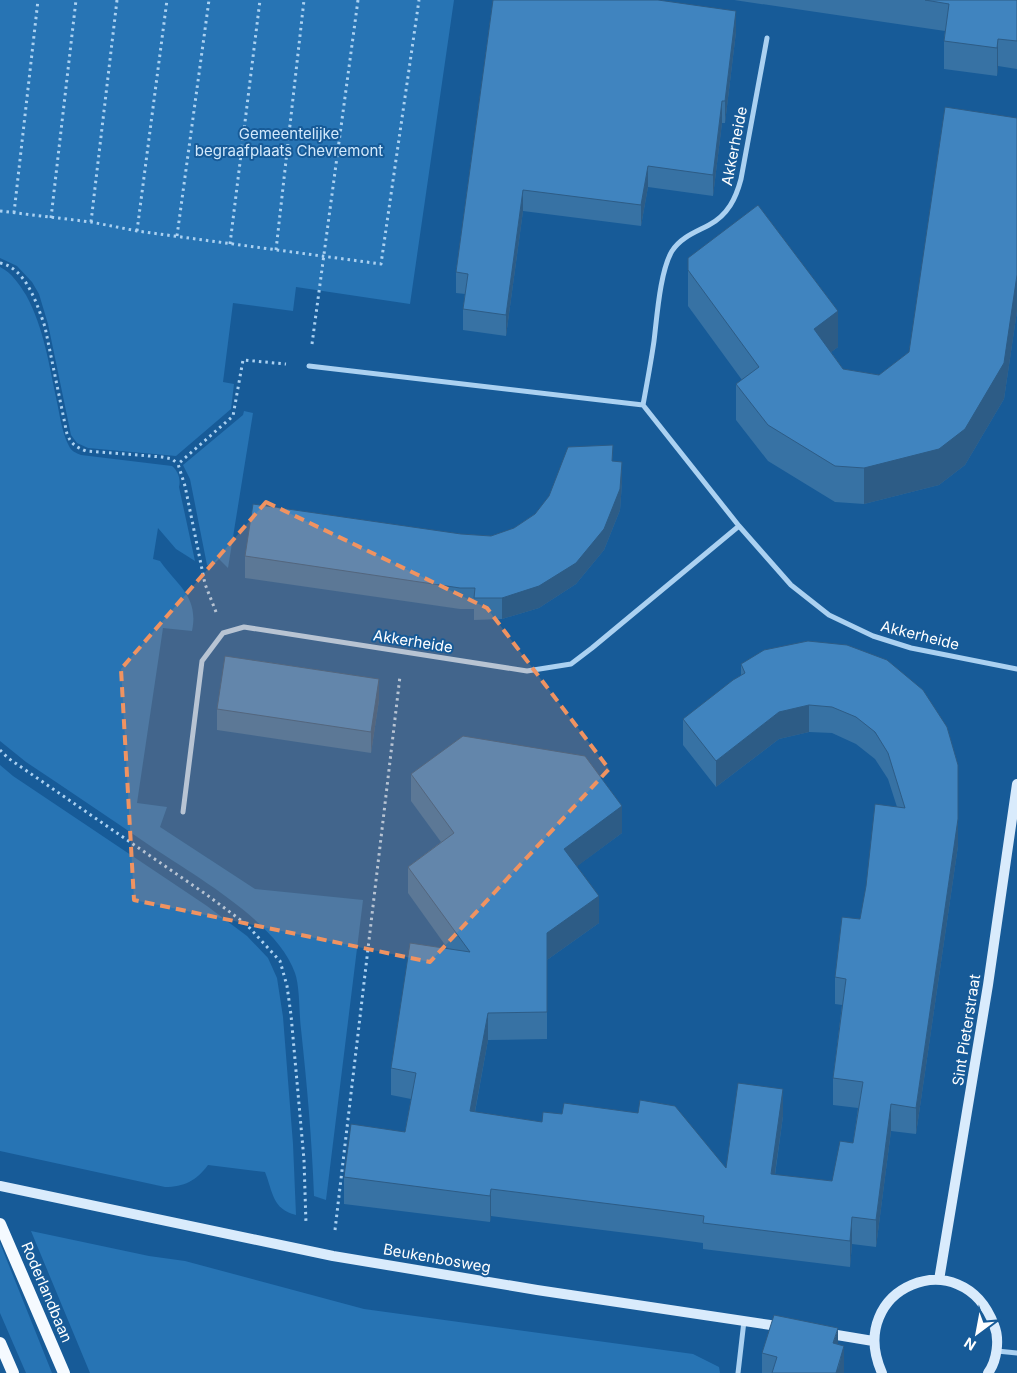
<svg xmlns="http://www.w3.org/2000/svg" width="1017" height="1373" viewBox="0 0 1017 1373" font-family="Inter,sans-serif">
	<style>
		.green { fill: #2774b4 }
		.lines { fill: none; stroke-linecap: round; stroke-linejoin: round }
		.path { stroke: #abd1f1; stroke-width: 3; stroke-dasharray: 2.5 4; stroke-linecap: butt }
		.street { stroke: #abd1f1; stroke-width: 5 }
		.secondary { stroke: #d9ebfc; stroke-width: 10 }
		.primary { stroke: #f5faff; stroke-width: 12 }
		.wall { fill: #3772a4 }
		.shaded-wall { fill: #2d5c86 }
		.building { fill: #4084bf; stroke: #2d5c86 }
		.marked { fill: #f09361; fill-opacity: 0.2; stroke: #f09361; stroke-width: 4; stroke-dasharray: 10 6; stroke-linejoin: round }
		.labels { text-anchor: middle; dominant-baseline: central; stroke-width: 4; stroke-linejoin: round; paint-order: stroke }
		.park-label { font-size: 15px; fill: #d2e9fc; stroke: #175b98 }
		.street-label { font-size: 15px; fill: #fff; stroke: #175b98 }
	</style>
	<rect width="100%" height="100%" fill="#175b98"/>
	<!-- green -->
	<path class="green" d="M0,0H454L410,304L296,287L293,311L233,303L223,382L234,384L231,409L176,456L88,448L77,443L71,435L48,324L39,294L32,282L17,266L0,258Z
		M0,267C12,273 19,284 26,295C44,328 49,365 57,402C60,416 62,433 69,446C71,451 76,453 81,455L172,466C178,471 181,479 179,487L195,561L176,549L158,528L153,559L160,561C178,586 199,597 192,631L163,628L137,803L167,807L160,827L255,889L363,900L326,1200L314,1196C312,1140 307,1085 301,1029C299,1014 300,987 295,973C277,921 193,875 149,845C108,817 67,789 26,762L0,741Z
		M244,411L253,413L228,568L219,559L211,567L207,565L190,479L183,465L243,415Z
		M0,765L13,776L207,906L247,936L268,958L277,978L283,1017L293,1144L296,1215C272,1209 273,1192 265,1172L208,1165C196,1181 184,1187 165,1187L0,1151Z
		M31,1231L149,1256L185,1261L364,1309L693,1354L719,1367L720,1373H90Z
		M0,1243L52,1373H26L0,1313Z"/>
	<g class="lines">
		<!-- path -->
		<path class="path" d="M0,211L91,222L137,231L381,264L419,0
			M14,213L38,0
			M51,218L76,0
			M91,222L117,0
			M137,231L167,0
			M177,236L209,0
			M230,244L260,0
			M276,250L304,0
			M0,263C26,268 37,304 45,327L67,434C71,444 76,447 86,451L162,457L172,459L178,464
			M312,344L358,0
			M216,612L205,584L185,486L178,464L233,416L243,360L286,364
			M0,750L8,758L207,895L246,924L280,961L287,986L291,1015L304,1160L306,1224
			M335,1230L400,676"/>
		<!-- street -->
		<path class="street" d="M309,366L643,405L739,526L791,585L829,615L873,636L911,648L1017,669
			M643,405C647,383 651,362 654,341C657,317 660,271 672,251C681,237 696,232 709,225C728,215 736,198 741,179L767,38
			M183,812L202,661L223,633L244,627L527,671L571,664L592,648L739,526
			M997,1351L1017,1353
			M738,1373L744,1321"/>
		<!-- secondary -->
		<path class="secondary" d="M0,1186L333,1256L537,1290L784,1327
			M939,1280L988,985L1017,784
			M825,1333L873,1341
			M882,1373C844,1288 962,1239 994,1325C1000,1339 997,1361 988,1373"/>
		<!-- primary -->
		<path class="primary" d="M0,1224L64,1373
			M0,1343L13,1373"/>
	</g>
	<!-- wall -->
	<path class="wall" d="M493,0L736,32L725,123H722L713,196L648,187L641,226L523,211L506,336L463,330V309L465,294L456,293V272Z
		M734,0H1017V69L998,66L997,76L944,69V41L945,31Z
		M1017,118V311L1004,399L965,465L939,485L864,504L835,502L768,461L736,420V384L742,380L688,306V258L838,347L831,352L843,369L879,375L909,352Z
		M613,461L622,483L620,510L604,550L576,584L539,608L502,619L474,620V609H460L245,578V556L461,534L491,536L514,528Z
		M808,641L958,846L916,1134L891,1131L876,1247L852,1244L850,1267L703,1249V1243L659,1237L491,1216L490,1222L344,1204V1177L405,1132L411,1099L391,1095V1068L448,949L408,893V867L441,842L411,801V774L622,833L577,866L599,923L547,960V1039L488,1040L475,1112L726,1168L783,1116L775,1175L832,1181L853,1143L858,1108L833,1105V1078L842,1005L835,1004V977L860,919L897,807L888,779L875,759L856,744L832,733L809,732L779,739L716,787L683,745V719L741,676V664Z
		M379,700L371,753L217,730V709Z
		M838,1344L844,1373H762V1353Z"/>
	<!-- shaded-wall -->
	<path class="shaded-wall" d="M736,11V32L725,123V101Z
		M998,39V66L997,76V48Z
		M722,101V123L713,196V175Z
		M648,166V187L641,226V205Z
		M523,190V211L506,336V315Z
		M1017,275V311L1004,399L965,465L939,485L864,504V468Z
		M838,311V347L814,365V329Z
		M622,462V483L620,510L604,550L576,584L539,608L502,619V598Z
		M379,679V700L371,753V732Z
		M809,705V732L779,739L716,787V761L779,712Z
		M622,806V833L564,876V849Z
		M958,819V846L916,1134V1108Z
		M599,896V923L547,960V1039V933Z
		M488,1013V1040L470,1138V1111Z
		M783,1089V1116L771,1201V1174Z
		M891,1104V1131L876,1247V1220Z
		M491,1189V1216L490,1222V1196Z
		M852,1217V1244L850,1267V1241Z
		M838,1328V1369L844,1346V1373H833V1343Z"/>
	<!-- building -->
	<path class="building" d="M493,0H658L736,11L725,101H722L713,175L648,166L641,205L523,190L506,315L463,309L468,274L456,272Z
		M925,0H1017V41L998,39L997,48L944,41L949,4Z
		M945,107L1017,118V275L1004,363L965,429L939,449L864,468L835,466L768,425L736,384L759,367L688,270V258L758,205L838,311L814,329L843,369L879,375L909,352Z
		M613,445L612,461L622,462L620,489L604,529L576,563L539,586L502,598H474L475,588H460L245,556L253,504L461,534L491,536L514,528L535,514L549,496L568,447Z
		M808,641L847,645L887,660L923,690L947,727L958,765V819L916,1108L891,1104L876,1220L852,1217L850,1241L703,1223L704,1216L659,1210L491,1189L490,1196L344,1177L351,1124L405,1132L416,1073L391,1068L410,943L470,952L408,867L454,833L411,774L463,736L585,756L622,806L564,849L599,896L547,933V1012L488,1013L470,1111L542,1122L543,1112L562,1114L564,1103L638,1113L640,1100L675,1106L726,1168L738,1083L783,1089L771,1174L832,1181L840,1141L853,1143L863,1082L833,1078L846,979L835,977L842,917L860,919L866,886L875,804L905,808L888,753L875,732L856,717L832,707L809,705L779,712L716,761L683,719L733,680L745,673L741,664L764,650Z
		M225,656L379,679L371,732L217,709Z
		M774,1315L838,1328L833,1343L844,1346L836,1373H837H772L777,1357L762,1353Z"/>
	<!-- marked area -->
	<path class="marked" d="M266,502L487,608L609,769L430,962L134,900L121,669Z"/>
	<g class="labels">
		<!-- park labels -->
		<g class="park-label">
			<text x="289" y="133">Gemeentelijke<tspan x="289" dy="17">begraafplaats Chevremont</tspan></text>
		</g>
		<!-- street labels -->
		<g class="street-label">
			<text transform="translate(734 146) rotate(-79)">Akkerheide</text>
			<text transform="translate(920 635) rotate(14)">Akkerheide</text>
			<text transform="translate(413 641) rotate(9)">Akkerheide</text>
			<text transform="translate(966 1030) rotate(-81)">Sint Pieterstraat</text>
			<text transform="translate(437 1258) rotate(10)">Beukenbosweg</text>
			<text transform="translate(47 1292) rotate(67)">Roderlandbaan</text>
		</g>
	</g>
	<!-- north arrow -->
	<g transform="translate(977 1333) rotate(212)" stroke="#175b98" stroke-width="4" paint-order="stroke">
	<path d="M0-4L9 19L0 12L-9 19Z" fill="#ffffff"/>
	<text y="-8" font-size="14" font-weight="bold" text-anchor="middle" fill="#ffffff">N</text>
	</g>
</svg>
